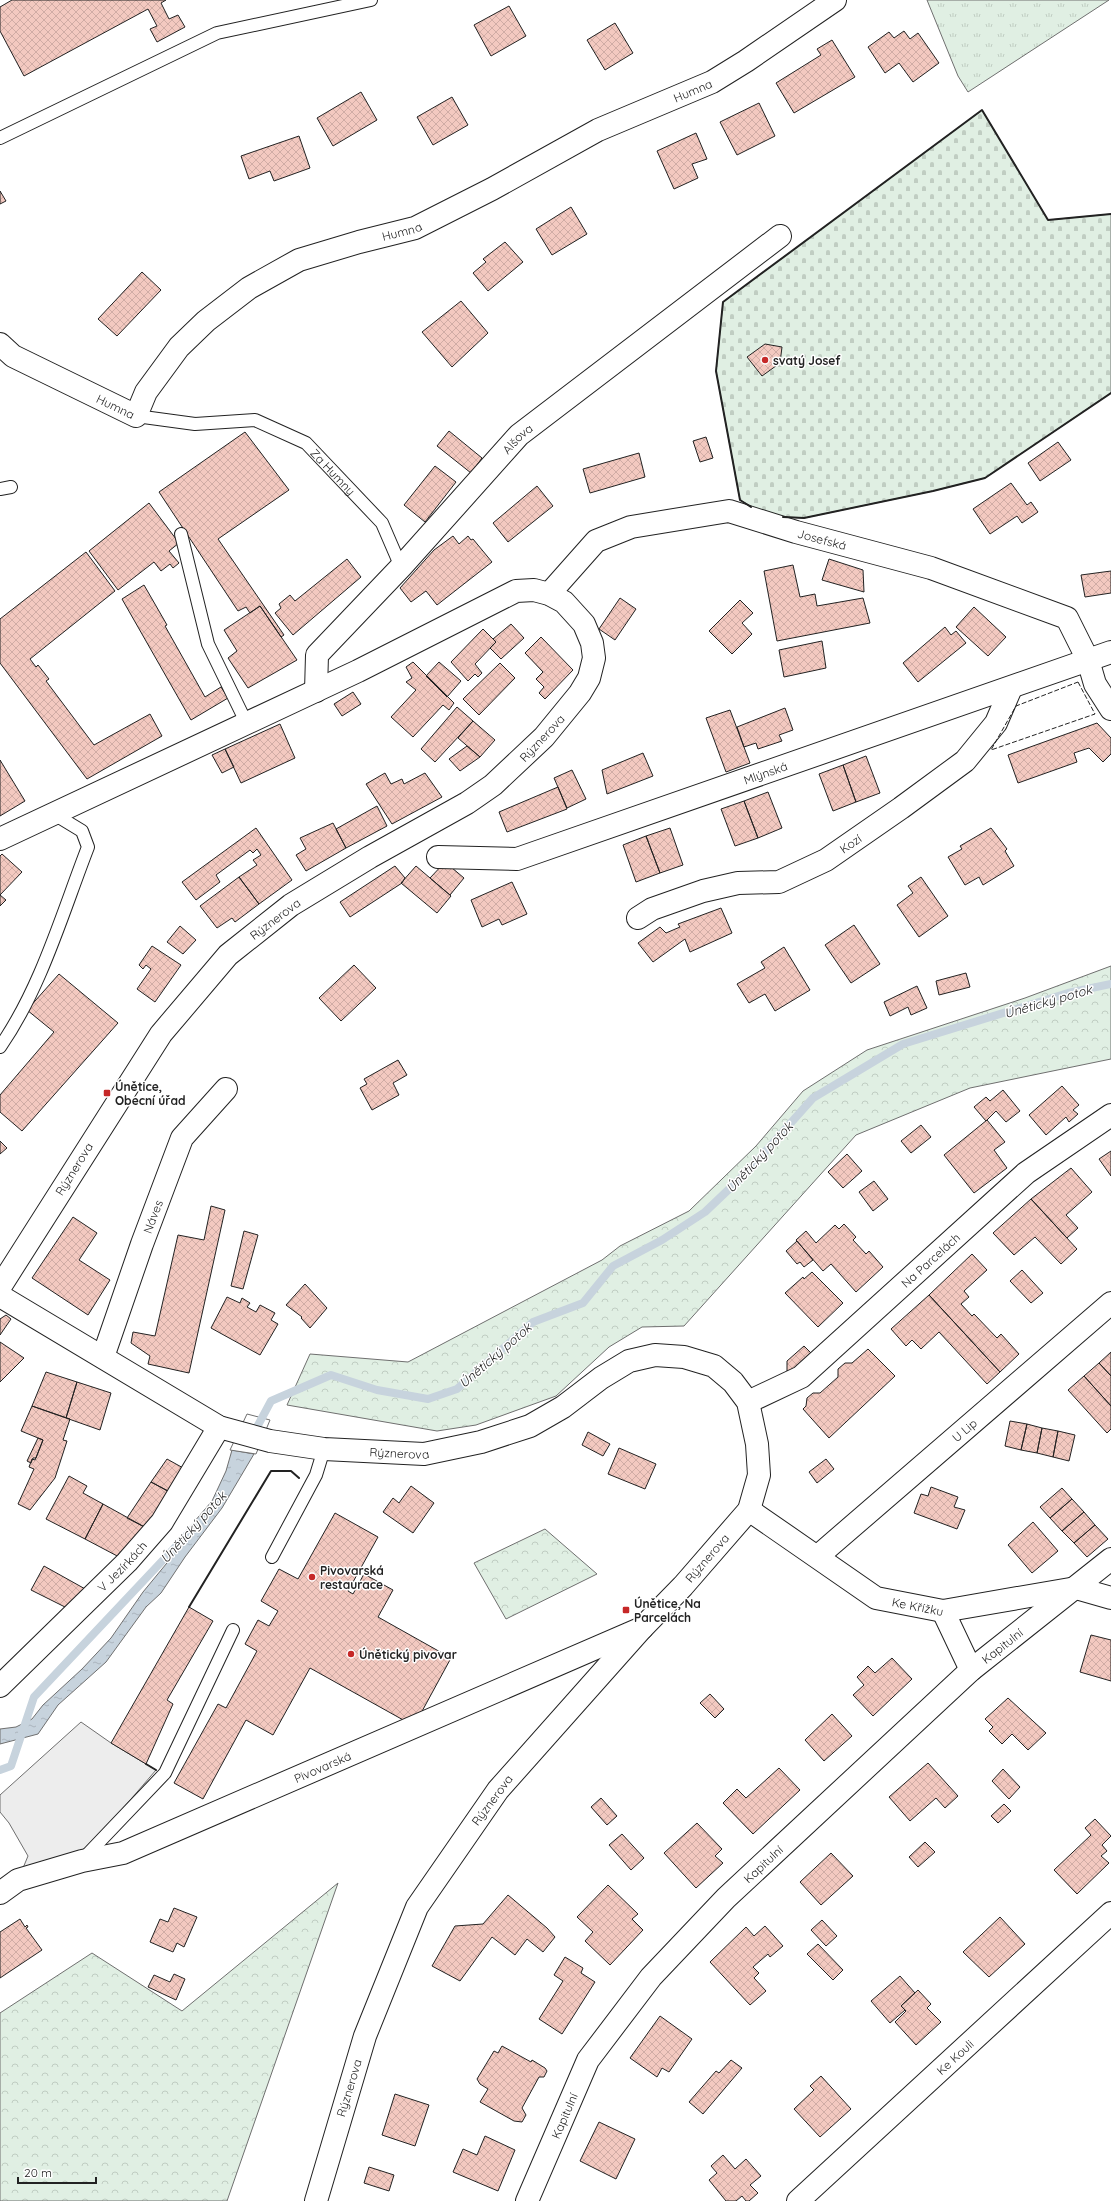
<svg xmlns="http://www.w3.org/2000/svg" width="1111" height="2201" viewBox="0 0 1111 2201" font-family="Quicksand,sans-serif">
	<style>
		.grass { fill: url(#grass-tufts); stroke: #6f6f6f }
		.forest { fill: url(#forest-crowns); stroke: #6f6f6f }
		.cemetery { fill: url(#cemetery-stones); stroke: #6f6f6f }
		.parking { fill: #ededed; stroke: #6f6f6f }
		.water { fill: url(#water-ripples); stroke: #6f6f6f }
		.pier { fill: #fff; stroke: #6f6f6f }
		.lines { fill: none; stroke-linecap: round; stroke-linejoin: round }
		.stream { stroke: #c7d3dd; stroke-width: 8 }
		.building { fill: url(#building-cross-hatch); stroke: #222 }
		.lane-casing { stroke: #222; stroke-width: 14 }
		.street-casing { stroke: #222; stroke-width: 24 }
		.secondary-casing { stroke: #222; stroke-width: 24 }
		.lane { stroke: #fff; stroke-width: 12 }
		.street { stroke: #fff; stroke-width: 22 }
		.secondary { stroke: #fff; stroke-width: 22 }
		.fence { stroke: #222; stroke-width: 1; stroke-dasharray: 5 2; stroke-linecap: butt }
		.wall { stroke: #222; stroke-width: 2 }
		.poi-dot { fill: #c62828; stroke: #fff; stroke-width: 1.5 }
		.labels { text-anchor: middle; dominant-baseline: central; stroke-width: 3; stroke-linejoin: round; paint-order: stroke }
		.street-label { font-size: 12px; fill: #222; stroke: #fff }
		.poi-label { font-size: 12px; font-weight: bold; fill: #222; stroke: #fff; text-anchor: start }
		.water-label { font-size: 13px; font-style: italic; fill: #222; stroke: #fff }
	</style>
	<defs>
		<pattern id="grass-tufts" width="24" height="20" patternUnits="userSpaceOnUse"><rect width="24" height="20" fill="#e0efe3"/><path d="M3 7l-1-3M5 7V3M7 7l1-3M15 17l-1-3M17 17v-4M19 17l1-3" fill="none" stroke="#c0cdc2"/></pattern>
		<pattern id="forest-crowns" width="20" height="18" patternUnits="userSpaceOnUse"><rect width="20" height="18" fill="#e0efe3"/><path d="M2 6a3 3 0 1 1 6 0M12 15a3 3 0 1 1 6 0" fill="none" stroke="#c0cdc2"/></pattern>
		<pattern id="cemetery-stones" width="16" height="16" patternUnits="userSpaceOnUse"><rect width="16" height="16" fill="#e0efe3"/><path d="M2 7V4a2 2 0 0 1 4 0v3zM10 15v-3a2 2 0 0 1 4 0v3z" fill="#c0cdc2"/></pattern>
		<pattern id="water-ripples" width="26" height="14" patternUnits="userSpaceOnUse"><rect width="26" height="14" fill="#c7d3dd"/><path d="M2 4q2-2 4 0t4 0M15 11q2-2 4 0t4 0" fill="none" stroke="#abb5bd"/></pattern>
		<pattern id="building-cross-hatch" width="8" height="8" patternUnits="userSpaceOnUse"><rect width="8" height="8" fill="#f3c9c0"/><path d="M0 0l8 8M0 8l8-8" fill="none" stroke="#d0aca5"/></pattern>
	</defs>
	<rect width="100%" height="100%" fill="#fff"/>
	<!-- grass -->
	<path class="grass" d="M927,0H1109L968,92L958,76Z"/>
	<!-- forest -->
	<path class="forest" d="M1111,966V1059L970,1088L856,1135L684,1326L642,1327L609,1347L556,1396L476,1425L437,1431L287,1405L310,1354L408,1362L602,1260L620,1246L689,1211L756,1146L803,1091L867,1050L1025,998Z
		M545,1529L597,1574L506,1619L474,1563Z
		M338,1883L227,2201H0V2013L92,1953L182,2011Z"/>
	<!-- cemetery -->
	<path class="cemetery" d="M982,110L1048,220L1111,214V393L985,478L933,491L804,518L769,516L740,500L716,371L723,302Z"/>
	<!-- parking -->
	<path class="parking" d="M81,1722L111,1743L156,1770L95,1841L82,1861L18,1880L28,1856L9,1823L0,1812V1795Z"/>
	<!-- water -->
	<path class="water" d="M232,1450L254,1454L222,1508L185,1557L161,1593L146,1607L106,1662L58,1705L38,1734L0,1744V1729L16,1727L32,1719L43,1705L82,1669L111,1638L143,1592L190,1535L194,1522L212,1501L226,1471Z"/>
	<!-- pier -->
	<path class="pier" d="M247,1414L270,1420L256,1454L230,1450Z"/>
	<g class="lines">
		<!-- stream -->
		<path class="stream" d="M257,1427L271,1401L331,1375L377,1390L428,1399L457,1389L533,1322L583,1303L613,1266L662,1240L705,1212L747,1172L813,1098L903,1044L1068,993L1111,984
			M0,1770L11,1766L34,1697L198,1523"/>
	</g>
	<!-- building -->
	<path class="building" d="M12,0H166L161,3L169,19L178,15L185,27L157,42L150,29L157,26L148,9L24,76L0,31V7Z
		M509,6L526,36L491,56L474,25Z
		M615,23L633,53L605,70L587,40Z
		M904,31L910,39L918,33L939,63L913,82L899,63L885,73L868,47L889,32L894,38Z
		M832,40L855,77L794,113L776,83L821,55L817,49Z
		M361,92L377,120L333,146L317,118Z
		M452,97L468,125L433,145L417,117Z
		M759,103L775,136L737,155L720,122Z
		M696,133L707,159L692,164L698,178L674,189L657,151Z
		M299,136L310,168L274,181L270,171L249,179L241,156Z
		M0,191L6,201L0,204Z
		M571,207L587,234L552,255L536,229Z
		M505,242L523,262L488,291L473,273L486,262L483,259Z
		M142,272L161,290L117,336L98,319Z
		M461,301L488,333L452,367L422,332Z
		M765,344L782,347L780,363L762,376L747,357Z
		M449,431L482,458L471,473L437,446Z
		M245,432L289,490L218,539L284,635L281,637L260,606L250,613L246,607L238,611L159,492Z
		M706,437L713,458L700,462L693,441Z
		M1058,442L1071,460L1040,481L1028,463Z
		M639,453L645,477L590,493L583,469Z
		M435,466L456,482L425,522L404,505Z
		M1011,483L1027,505L1031,502L1038,512L1022,523L1017,516L990,534L973,509Z
		M537,486L553,506L508,542L493,523Z
		M149,503L179,543L169,551L179,563L173,568L170,564L161,571L154,562L118,590L89,551Z
		M453,536L459,544L468,536L471,540L473,539L492,562L437,605L426,591L411,602L400,588L434,550Z
		M86,552L115,591L30,659L36,667L38,665L49,679L46,681L94,745L150,714L162,736L87,779L0,663V619Z
		M347,559L361,577L293,635L275,613L281,608L279,604L290,595L295,601Z
		M829,559L863,570L864,592L822,580Z
		M793,565L800,597L815,594L817,606L863,598L870,623L777,641L764,571Z
		M1111,571V593L1085,597L1081,575Z
		M144,585L167,625L165,626L205,697L221,687L228,698L191,720L122,599Z
		M620,598L636,609L615,640L599,629Z
		M740,600L753,613L742,623L752,634L732,654L709,631Z
		M260,606L297,660L248,688L228,658L237,651L224,630Z
		M974,607L1006,637L988,656L956,627Z
		M511,624L524,638L501,659L490,648L496,642L493,639Z
		M945,627L951,635L956,631L966,643L918,682L903,663Z
		M483,629L496,642L475,664L482,673L478,677L475,674L468,681L451,662Z
		M541,637L573,670L545,699L539,693L544,687L536,679L543,672L525,653Z
		M822,641L826,668L784,677L779,650Z
		M413,662L454,703L449,710L443,705L413,737L391,717L416,690L406,682L412,678L406,667Z
		M439,662L461,681L447,697L426,676Z
		M500,663L515,678L479,715L463,699Z
		M353,692L361,704L342,716L334,704Z
		M457,707L473,721L435,762L421,749Z
		M785,708L793,730L779,735L782,741L758,749L756,743L744,747L737,727Z
		M730,710L750,763L726,772L706,718Z
		M473,721L495,740L480,757L458,738Z
		M1097,723L1111,738V754L1103,762L1089,748L1074,753L1077,762L1018,783L1008,755Z
		M280,724L295,758L241,783L225,749Z
		M467,746L480,757L460,771L449,759Z
		M225,749L234,767L222,773L212,755Z
		M643,753L653,776L607,794L602,770Z
		M866,756L880,793L856,802L843,765Z
		M0,760L25,801L0,816Z
		M843,765L856,802L833,811L819,774Z
		M572,770L586,799L567,808L554,778Z
		M385,773L391,784L402,779L404,784L425,773L442,797L392,824L366,784Z
		M558,787L567,809L507,832L499,812Z
		M768,792L782,828L758,838L744,801Z
		M744,801L758,838L735,846L721,809Z
		M377,806L387,826L346,848L336,829Z
		M333,823L346,848L306,871L296,855L306,849L300,838Z
		M256,828L292,880L259,904L239,877L257,865L253,860L261,855L257,849L253,853L250,850L216,875L220,882L196,900L182,882Z
		M670,828L683,865L660,873L646,836Z
		M991,828L1007,849L1005,851L1014,866L983,885L979,877L965,885L948,857L962,849L960,846Z
		M646,836L660,873L636,882L623,845Z
		M2,854L22,872L0,895V856Z
		M445,862L464,878L450,895L430,878Z
		M395,866L405,878L402,883L350,917L340,902Z
		M416,866L451,896L437,913L401,883Z
		M239,877L259,904L235,922L232,918L217,928L200,906Z
		M921,877L948,916L919,937L897,905L913,893L908,886Z
		M512,882L527,914L502,925L499,919L482,927L471,900Z
		M0,895L6,900L0,906Z
		M721,908L732,933L690,952L685,939L653,962L638,943L660,927L666,933L680,927L678,924Z
		M854,925L880,964L851,983L825,945Z
		M180,926L196,940L183,954L167,942Z
		M152,946L181,965L155,1002L137,989L151,969L146,965L143,969L139,965Z
		M784,947L810,990L775,1011L765,994L749,1003L737,984L765,968L761,962Z
		M354,965L376,988L341,1021L319,998Z
		M966,973L970,987L939,995L936,981Z
		M59,974L118,1023L22,1131L0,1112V1095L54,1032L27,1010Z
		M917,986L927,1008L911,1015L908,1007L890,1016L884,1002Z
		M398,1060L407,1075L393,1083L399,1095L372,1110L360,1088L367,1084L364,1079Z
		M1062,1086L1079,1105L1073,1110L1078,1114L1069,1122L1066,1117L1046,1135L1029,1115Z
		M1003,1090L1020,1111L1006,1122L996,1111L986,1121L974,1107L986,1097L990,1101Z
		M987,1120L1005,1142L994,1150L1007,1168L974,1193L944,1155Z
		M921,1125L931,1137L911,1153L901,1141Z
		M0,1141L7,1148L0,1154Z
		M1111,1151V1176L1099,1159Z
		M847,1154L862,1171L843,1188L828,1172Z
		M1071,1168L1092,1192L1066,1215L1078,1228L1067,1238L1031,1199Z
		M874,1181L888,1199L873,1211L859,1192Z
		M1031,1199L1077,1249L1061,1264L1035,1237L1014,1255L993,1233Z
		M211,1206L225,1210L189,1373L148,1364L150,1356L131,1343L133,1332L155,1336L178,1235L204,1240Z
		M73,1217L97,1233L79,1260L110,1280L88,1315L32,1278Z
		M844,1224L856,1237L853,1240L866,1254L869,1251L883,1267L856,1292L831,1264L823,1271L796,1240L806,1231L816,1243L835,1225L839,1229Z
		M244,1231L258,1235L243,1289L231,1286Z
		M797,1241L813,1260L804,1267L800,1262L797,1264L786,1251Z
		M972,1254L987,1270L964,1291L969,1297L961,1304L972,1316L974,1314L997,1338L1001,1334L1019,1354L1000,1372L929,1295Z
		M1022,1270L1043,1293L1031,1303L1010,1281Z
		M812,1272L843,1303L818,1327L785,1293L803,1277L804,1279Z
		M305,1284L327,1308L310,1328L301,1318L302,1317L286,1305Z
		M929,1295L1000,1372L987,1384L939,1332L921,1349L912,1340L906,1346L891,1329Z
		M227,1297L240,1303L242,1298L250,1303L247,1307L256,1312L260,1305L275,1313L271,1320L278,1324L260,1355L211,1328Z
		M6,1315L11,1319L0,1335V1319Z
		M0,1342L24,1358L0,1382Z
		M804,1346L814,1356L796,1371H787V1361Z
		M868,1349L895,1376L829,1438L803,1409L806,1406L807,1398L813,1393H820L838,1377V1369L845,1363H852Z
		M1111,1352V1376L1099,1363Z
		M1099,1363L1111,1376V1406L1084,1376Z
		M46,1372L77,1382L66,1418L32,1406Z
		M1084,1376L1111,1406V1429L1107,1433L1068,1390Z
		M77,1382L111,1393L100,1430L66,1418Z
		M32,1406L70,1419L63,1440L67,1441L55,1478L30,1510L18,1504L34,1469L29,1467L32,1459L35,1460L43,1440L21,1431Z
		M1010,1421L1027,1424L1021,1450L1005,1446Z
		M1027,1424L1042,1428L1037,1453L1021,1450Z
		M1042,1428L1058,1431L1053,1457L1037,1453Z
		M1058,1431L1075,1435L1069,1461L1053,1457Z
		M588,1432L610,1444L603,1456L582,1445Z
		M38,1438L43,1440L36,1458H33L31,1463L27,1461Z
		M619,1448L656,1464L645,1489L608,1474Z
		M167,1459L185,1469L174,1494L151,1482Z
		M826,1459L834,1469L817,1483L809,1472Z
		M69,1476L87,1486L83,1493L103,1504L85,1539L46,1519Z
		M151,1482L173,1494L150,1530L127,1518Z
		M411,1486L434,1503L413,1533L383,1512L393,1498L399,1503Z
		M931,1487L958,1497L954,1507L965,1510L957,1529L914,1513L921,1494L928,1496Z
		M1062,1488L1072,1499L1050,1518L1040,1507Z
		M1072,1499L1084,1512L1062,1531L1050,1518Z
		M103,1504L150,1530L121,1558L85,1539Z
		M1084,1512L1095,1525L1074,1543L1062,1531Z
		M335,1513L378,1537L348,1591L353,1594L364,1574L393,1590L378,1617L451,1658L414,1726L310,1668L273,1735L246,1720L203,1799L174,1783L218,1704L226,1708L257,1651L245,1644L258,1620L269,1626L278,1611L261,1601L279,1569L298,1579Z
		M1033,1522L1058,1551L1032,1573L1008,1545Z
		M1095,1525L1108,1539L1087,1557L1074,1543Z
		M44,1566L87,1590L69,1609L31,1590Z
		M189,1607L213,1621L167,1700L173,1704L146,1764L111,1743Z
		M1091,1635L1111,1640V1681L1080,1672Z
		M892,1658L912,1679L873,1716L853,1695L864,1685L857,1677L868,1666L875,1673Z
		M710,1694L724,1709L715,1718L700,1703Z
		M1008,1698L1046,1733L1028,1750L1012,1734L1002,1744L989,1731L993,1727L985,1719Z
		M832,1714L852,1736L824,1761L805,1740Z
		M928,1763L958,1796L945,1808L936,1798L910,1821L889,1797Z
		M779,1768L800,1790L753,1834L723,1803L737,1789L746,1798Z
		M1003,1769L1020,1787L1009,1799L992,1781Z
		M601,1798L617,1816L607,1825L591,1807Z
		M1004,1804L1011,1811L998,1823L991,1816Z
		M1095,1819L1111,1836L1102,1845L1107,1851L1101,1856L1109,1863L1077,1894L1054,1870L1091,1835L1085,1828Z
		M697,1823L722,1849L715,1856L723,1863L696,1888L664,1853Z
		M622,1834L644,1858L631,1870L609,1845Z
		M925,1842L935,1852L918,1867L909,1857Z
		M831,1853L853,1876L821,1905L800,1882Z
		M608,1885L638,1914L632,1919L643,1930L610,1965L585,1941L593,1932L577,1917Z
		M508,1895L547,1928L555,1937L543,1952L527,1939L515,1955L492,1937L460,1981L432,1966L455,1926L483,1924Z
		M174,1908L197,1917L184,1947L177,1943L173,1952L150,1942L160,1919L168,1922Z
		M1000,1917L1025,1944L989,1977L963,1952Z
		M20,1919L25,1927L27,1925L28,1927L26,1928L42,1950L0,1978V1932Z
		M822,1920L837,1936L826,1946L811,1930Z
		M765,1926L783,1946L770,1957L768,1954L753,1967L759,1973L754,1978L766,1991L750,2005L710,1962L746,1927L754,1936Z
		M818,1944L843,1970L833,1980L807,1954Z
		M565,1957L583,1968L581,1973L595,1982L562,2034L539,2019L563,1981L554,1975Z
		M174,1974L185,1979L176,2000L148,1987L154,1975L170,1982Z
		M900,1976L915,1993L901,2006L905,2010L890,2023L871,2001Z
		M918,1990L931,2004L927,2008L941,2022L916,2045L895,2022L906,2011L901,2006Z
		M660,2016L692,2039L669,2072L662,2068L657,2077L630,2058Z
		M502,2046L531,2062L532,2060L545,2068L547,2071L544,2077H539L522,2108L526,2115L522,2122L514,2121L480,2102L488,2089L480,2084L477,2079L494,2051L498,2053Z
		M731,2060L742,2068L703,2114L689,2102L716,2071L719,2073Z
		M821,2076L851,2109L820,2137L794,2109L814,2090L810,2086Z
		M395,2094L429,2105L415,2146L382,2135Z
		M599,2122L635,2139L616,2179L580,2161Z
		M485,2136L515,2150L498,2191L453,2172L463,2149L477,2155Z
		M723,2155L735,2169L746,2159L761,2176L750,2185L758,2193L749,2201H746L742,2196L736,2201H726L709,2180L717,2173L711,2166Z
		M369,2167L394,2175L389,2191L364,2183Z"/>
	<g class="lines">
		<!-- lane casing -->
		<g class="lane-casing">
			<g id="lane">
				<path d="M0,138L217,33L371,0"/>
				<path id="s1" d="M136,416L195,424L255,420L306,443L382,523L401,567"/>
				<path d="M0,489L11,487"/>
				<path d="M181,534L208,644L246,722"/>
				<path d="M0,1047C41,988 62,914 88,847L82,831L54,814"/>
				<path d="M272,1557L316,1475L324,1449"/>
				<path d="M84,1858L165,1773L233,1630"/>
			</g>
		</g>
		<!-- street casing -->
		<g class="street-casing">
			<g id="street">
				<path id="s2" d="M0,344L13,356L136,416L146,392L179,347L206,321L249,288L299,260L359,242L415,228L492,189L598,130L712,82L746,61L835,0"/>
				<path id="s3" d="M549,594L596,541L631,527L729,511L796,532L931,568L1067,618L1088,660L1095,684L1111,709"/>
				<path id="s4" d="M316,691L317,655L401,567L519,435L780,236"/>
				<path id="s5" d="M438,857L517,859L1111,652"/>
				<path id="s6" d="M638,918L652,909L703,891L738,883L779,882L826,860L901,808L965,761L996,723L1011,688"/>
				<path id="s7" d="M103,1357L142,1244L182,1138L226,1089"/>
				<path id="s8" d="M748,1402L801,1377L1026,1173L1111,1115"/>
				<path id="s9" d="M749,1510L876,1598L943,1611L1076,1588L1111,1598"/>
				<path id="s10" d="M818,1556L1111,1303"/>
				<path d="M943,1611L971,1670"/>
				<path id="s11" d="M0,1686L127,1562L162,1522L219,1427"/>
				<path id="s12" d="M0,1893L18,1880L82,1861L123,1853L642,1628"/>
				<path id="s13" d="M527,2201L588,2060L651,1977L726,1898L971,1670L1111,1559"/>
				<path id="s14" d="M798,2201L1111,1913"/>
			</g>
		</g>
		<!-- secondary casing -->
		<g class="secondary-casing">
			<g id="secondary">
				<path d="M0,839L358,671L516,591L534,590L549,594L564,602L584,624L592,643L594,658L589,678L580,693L544,737L493,785L467,803L370,857L291,905L228,955L161,1034L0,1287"/>
				<path id="s15" d="M0,1296L219,1427L270,1441L324,1449L424,1454L481,1442L530,1426L563,1407L601,1378L629,1361L655,1355L684,1357L714,1366L733,1382L748,1402L757,1444L759,1475L749,1510L683,1586L642,1628L498,1790L417,1907L365,2036L316,2201"/>
			</g>
		</g>
		<!-- lane -->
		<use href="#lane" class="lane"/>
		<!-- street -->
		<use href="#street" class="street"/>
		<!-- secondary -->
		<use href="#secondary" class="secondary"/>
		<!-- fence -->
		<path class="fence" d="M1078,682L1095,714L991,750L1016,706Z"/>
		<!-- wall -->
		<path class="wall" d="M751,507L740,500L716,371L723,302L982,110L1048,220L1111,214
			M783,517L804,518L933,491L985,478L1111,393
			M189,1607L271,1471H291L299,1478
			M146,1764L156,1770"/>
	</g>
	<!-- markers -->
	<g class="poi-dot">
		<circle cx="765" cy="360" r="4"/>
		<rect x="103" y="1089" width="8" height="8" rx="2"/>
		<circle cx="312" cy="1577" r="4"/>
		<rect x="622" y="1606" width="8" height="8" rx="2"/>
		<circle cx="351" cy="1654" r="4"/>
	</g>
	<g class="labels">
		<!-- street labels -->
		<g class="street-label">
			<text stroke="none"><textPath href="#s2" startOffset="816">Humna</textPath></text>
			<text stroke="none"><textPath href="#s2" startOffset="492">Humna</textPath></text>
			<text stroke="none"><textPath href="#s2" startOffset="132">Humna</textPath></text>
			<text stroke="none"><textPath href="#s4" startOffset="331">Alšova</textPath></text>
			<text stroke="none"><textPath href="#s1" startOffset="215">Za Humny</textPath></text>
			<text stroke="none"><textPath href="#s3" startOffset="305">Josefská</textPath></text>
			<text transform="translate(542 738) rotate(-47)">Rýznerova</text>
			<text stroke="none"><textPath href="#s5" startOffset="342">Mlýnská</textPath></text>
			<text stroke="none"><textPath href="#s6" startOffset="229">Kozí</textPath></text>
			<text transform="translate(275 919) rotate(-37)">Rýznerova</text>
			<text transform="translate(74 1169) rotate(-58)">Rýznerova</text>
			<text stroke="none"><textPath href="#s7" startOffset="149">Náves</textPath></text>
			<text stroke="none"><textPath href="#s8" startOffset="233">Na Parcelách</textPath></text>
			<text stroke="none"><textPath href="#s10" startOffset="193">U Lip</textPath></text>
			<text stroke="none"><textPath href="#s15" startOffset="438">Rýznerova</textPath></text>
			<text transform="translate(707 1558) rotate(-49)">Rýznerova</text>
			<text stroke="none"><textPath href="#s11" startOffset="171">V Jezírkách</textPath></text>
			<text stroke="none"><textPath href="#s9" startOffset="197">Ke Křížku</textPath></text>
			<text stroke="none"><textPath href="#s13" startOffset="741">Kapitulní</textPath></text>
			<text stroke="none"><textPath href="#s12" startOffset="348">Pivovarská</textPath></text>
			<text transform="translate(492 1800) rotate(-53)">Rýznerova</text>
			<text stroke="none"><textPath href="#s13" startOffset="417">Kapitulní</textPath></text>
			<text stroke="none"><textPath href="#s14" startOffset="213">Ke Kouli</textPath></text>
			<text transform="translate(349 2088) rotate(-73)">Rýznerova</text>
			<text stroke="none"><textPath href="#s13" startOffset="93">Kapitulní</textPath></text>
		</g>
		<!-- poi labels -->
		<g class="poi-label">
			<text x="773" y="360">svatý Josef</text>
			<text x="115" y="1086">Únětice,<tspan x="115" dy="14">Obecní úřad</tspan></text>
			<text x="320" y="1570">Pivovarská<tspan x="320" dy="14">restaurace</tspan></text>
			<text x="634" y="1603">Únětice, Na<tspan x="634" dy="14">Parcelách</tspan></text>
			<text x="359" y="1654">Únětický pivovar</text>
		</g>
		<!-- water labels -->
		<g class="water-label">
			<text transform="translate(1048 1001) rotate(-16)">Únětický potok</text>
			<text transform="translate(759 1157) rotate(-47)">Únětický potok</text>
			<text transform="translate(495 1355) rotate(-41)">Únětický potok</text>
			<text transform="translate(193 1527) rotate(-48)">Únětický potok</text>
		</g>
	</g>
	<!-- scale -->
	<path d="M18 2177v6h78v-6" fill="none" stroke="#222222" stroke-width="2"/>
	<text x="24" y="2177" font-size="12" fill="#222222" stroke="#ffffff" stroke-width="3" paint-order="stroke">20 m</text>
</svg>
